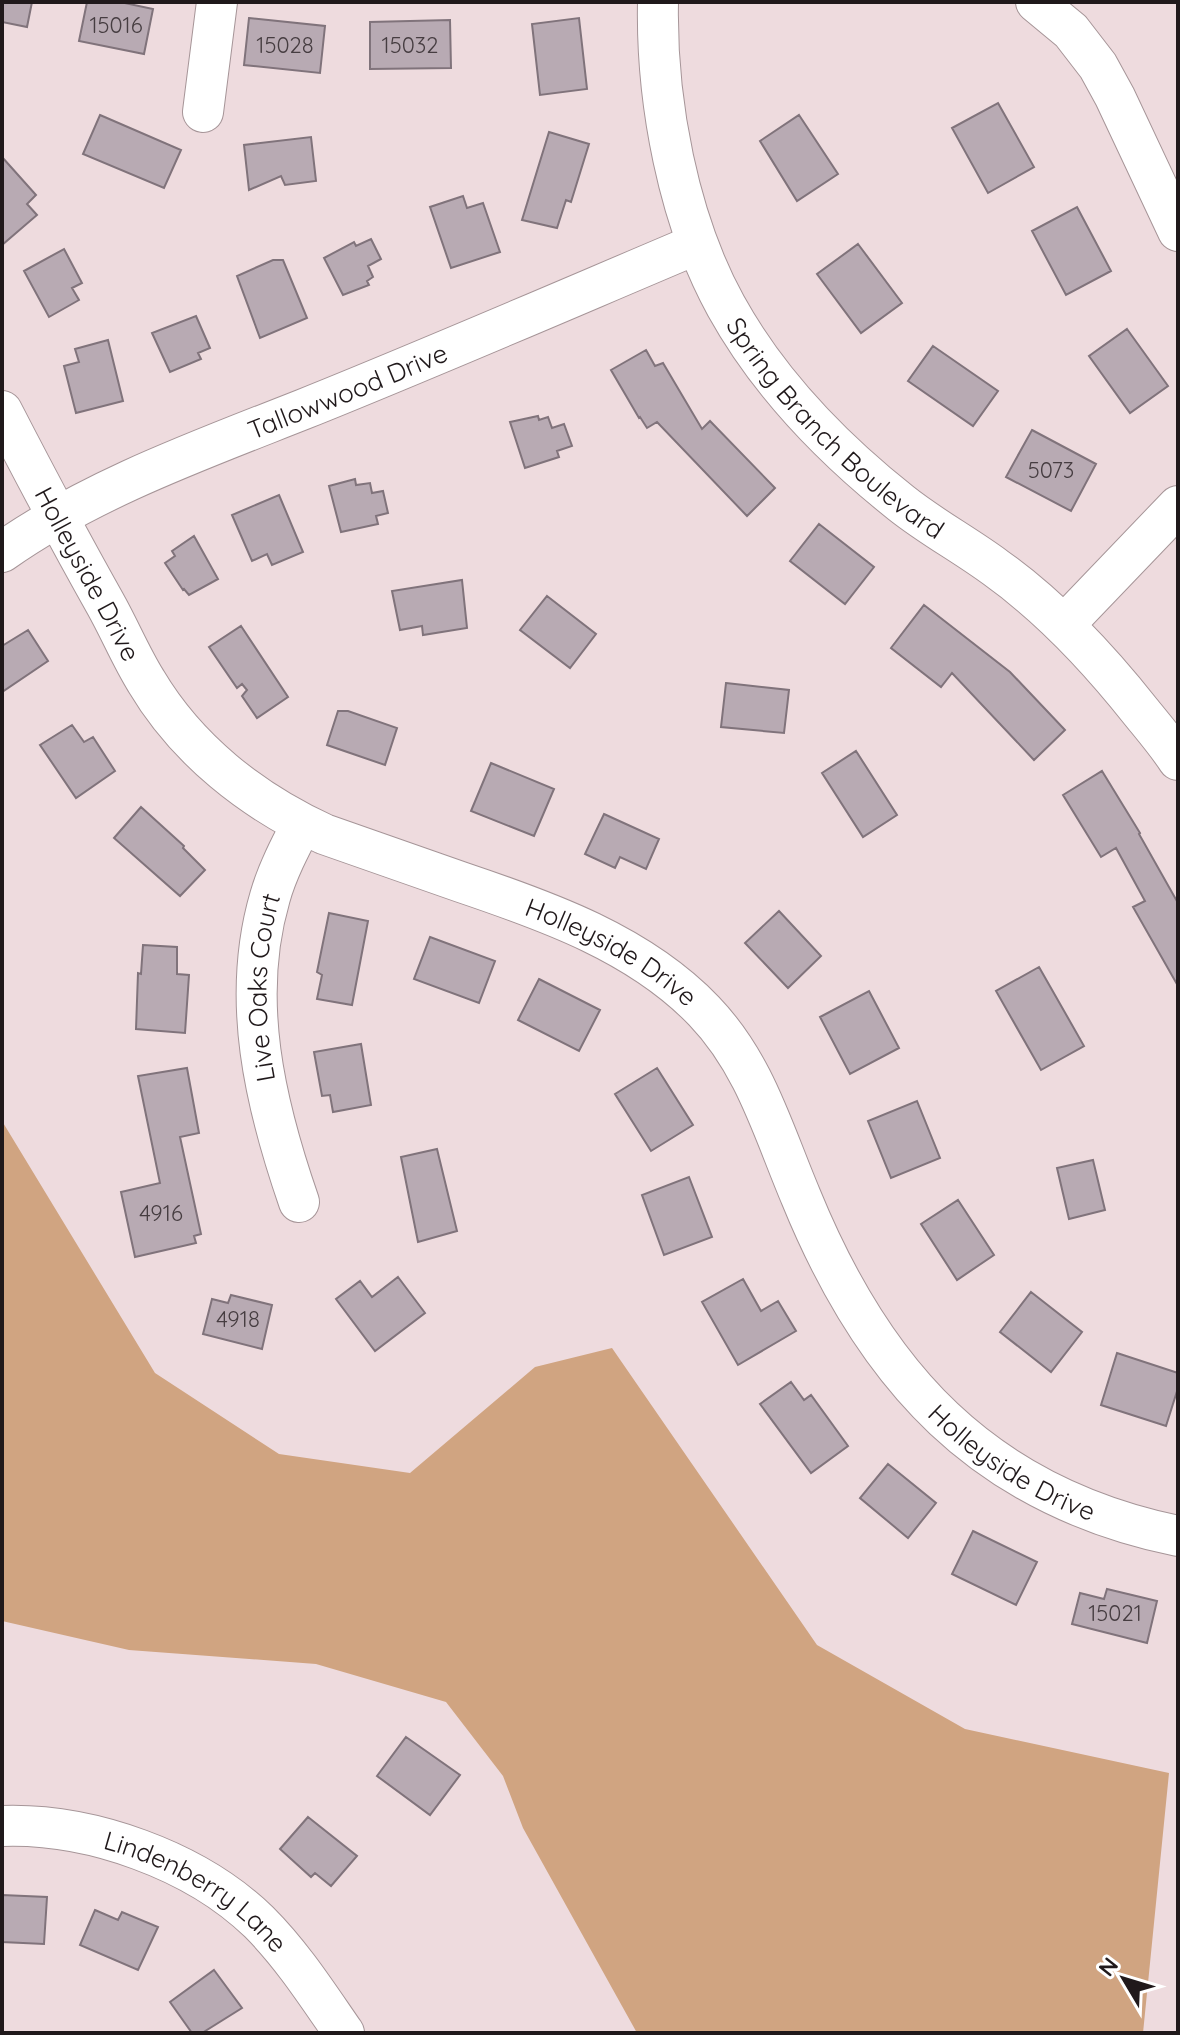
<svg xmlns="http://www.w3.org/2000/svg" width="1180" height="2035" viewBox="0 0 1180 2035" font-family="Quicksand,sans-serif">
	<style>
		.green { fill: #d0a481 }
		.building { fill: #b8aab3; stroke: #80737b; stroke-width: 2 }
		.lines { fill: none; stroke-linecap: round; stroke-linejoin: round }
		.minor-casing { stroke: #a69598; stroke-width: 42 }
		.minor { stroke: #fff; stroke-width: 40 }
		.labels { text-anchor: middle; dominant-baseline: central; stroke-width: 8; stroke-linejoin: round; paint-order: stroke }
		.number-label { font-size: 22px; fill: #463d41 }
		.street-label { font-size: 26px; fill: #20191b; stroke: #fff }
	</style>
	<rect width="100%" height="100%" fill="#eedbde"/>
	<!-- green -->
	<path class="green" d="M2,1121L155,1373L279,1454L410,1473L535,1367L612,1348L817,1645L965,1729L1169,1773L1143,2033H637L523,1828L503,1776L446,1702L316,1664L129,1650L2,1621Z"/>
	<!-- building -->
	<path class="building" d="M2,2H32L27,27L2,22Z
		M87,2H120L153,9L144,54L79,41Z
		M249,18L325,26L320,73L244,65Z
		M579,18L587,89L540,95L532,24Z
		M450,20L451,68L370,69V22Z
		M998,103L1034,167L988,193L952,128Z
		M100,115L181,150L164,188L83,154Z
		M799,115L838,174L797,201L760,141Z
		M549,132L589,144L571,202L566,200L557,228L522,220Z
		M311,137L316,181L285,185L281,176L249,190L244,145Z
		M2,157L36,195L27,204L37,215L2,245Z
		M463,196L467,208L483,203L500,252L451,268L430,207Z
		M1077,207L1111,271L1066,295L1032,231Z
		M371,239L381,259L368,266L373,277L367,281L369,285L343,295L324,258L354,242L356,246Z
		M858,244L902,303L861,333L817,274Z
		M64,249L82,283L72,288L79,300L49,317L24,271Z
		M273,260H283L307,318L260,338L237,276Z
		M196,316L210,348L198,353L201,359L170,372L152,333Z
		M1127,329L1168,386L1130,413L1089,356Z
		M108,340L123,401L76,413L64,366L79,362L75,349Z
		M933,346L998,391L973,426L908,381Z
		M646,350L655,366L663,363L702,429L710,421L775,488L747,516L657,422L647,428L640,417L639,418L611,370Z
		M538,416L539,420L548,417L552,428L564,424L572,446L557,451L559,457L525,468L510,422Z
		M1032,430L1096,464L1071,511L1006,477Z
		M355,479L356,485L370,483L372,493L383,491L388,513L376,516L378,524L341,532L329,486Z
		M279,495L303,552L272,565L267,554L252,561L232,515Z
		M819,524L874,567L845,604L790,561Z
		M194,536L218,579L189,595L184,589L183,590L165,563L175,556L172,551Z
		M462,580L467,628L423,635L422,626L400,630L392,591Z
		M547,596L596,634L570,668L520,630Z
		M924,605L1010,672L1065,730L1034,760L952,673L941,687L891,648Z
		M241,626L288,697L257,718L242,696L247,690L242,684L237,688L209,647Z
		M28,630L48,661L2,692V646Z
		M726,683L789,690L784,733L721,727Z
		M338,711H348L397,728L385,765L327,745Z
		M72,725L84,742L93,737L115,771L76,798L40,745Z
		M856,751L897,815L863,837L822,773Z
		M491,763L554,789L534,836L471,811Z
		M1102,771L1140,833L1139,834L1178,903V986L1133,907L1145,901L1116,848L1101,857L1063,795Z
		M141,807L184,846L183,848L205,870L180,896L114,838Z
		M604,814L659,839L646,869L620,857L615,868L585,854Z
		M779,911L821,956L788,988L745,943Z
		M329,913L368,921L352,1005L317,999L322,975L317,972Z
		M430,937L495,961L479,1003L414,979Z
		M143,945L177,947V974L189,975L185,1033L136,1029L138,973L141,974Z
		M1039,967L1084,1046L1041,1070L996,991Z
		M539,979L600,1010L579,1051L518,1020Z
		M869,991L899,1048L850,1074L820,1017Z
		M361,1044L371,1105L333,1112L330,1095L322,1096L314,1052Z
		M187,1068L199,1133L180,1137L201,1234L194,1236L196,1243L135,1257L121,1192L160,1183L138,1076Z
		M657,1068L693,1125L651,1151L615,1094Z
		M917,1101L940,1158L891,1178L868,1121Z
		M437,1149L457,1231L418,1242L401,1157Z
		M1093,1160L1105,1210L1069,1219L1057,1168Z
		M689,1177L712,1237L664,1255L642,1195Z
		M958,1200L994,1255L957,1280L921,1224Z
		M398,1277L425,1313L375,1351L336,1299L360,1281L372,1297Z
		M743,1279L761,1311L778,1301L796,1331L738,1365L702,1302Z
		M1031,1292L1082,1332L1051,1372L1000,1332Z
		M231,1295L272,1305L262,1349L203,1334L212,1299L228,1303Z
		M1117,1353L1178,1373V1388L1166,1426L1101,1405Z
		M791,1382L804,1400L811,1395L848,1446L811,1473L760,1404Z
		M888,1464L936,1503L908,1538L860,1498Z
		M973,1531L1037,1562L1016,1605L952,1574Z
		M1107,1589L1157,1601L1147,1643L1072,1624L1080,1593L1104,1599Z
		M406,1737L460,1775L430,1815L377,1776Z
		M308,1817L357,1856L331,1886L315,1873L311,1877L280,1849Z
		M2,1895L47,1897L44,1944L2,1942Z
		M95,1910L118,1920L122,1912L158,1927L138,1970L80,1945Z
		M214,1970L242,2008L202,2033H192L170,2002Z"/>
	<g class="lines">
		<!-- minor casing -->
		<g class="minor-casing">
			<g id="minor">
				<path id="s1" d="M658,2C656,101 678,219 726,306C768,382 833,449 901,503C931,527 965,545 996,568C1052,608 1099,659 1141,712C1154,728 1167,743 1178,760"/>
				<path d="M1036,2L1071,31L1098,66L1115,97L1178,231"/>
				<path d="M203,112L217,2"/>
				<path id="s2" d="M2,411C36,477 70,541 106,605C120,630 131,657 146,681C187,750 252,801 324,834C370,850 415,866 461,882C547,911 640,944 704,1011C755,1064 773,1131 801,1197C874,1376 983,1496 1178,1536"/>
				<path id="s3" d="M2,552C91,489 203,449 304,409C436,356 567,299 697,244"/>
				<path d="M1064,625L1178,506"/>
				<path id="s4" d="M299,1202C265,1104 240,999 270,897C277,872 290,847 302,824"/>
				<path id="s5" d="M2,1826C90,1823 195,1860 259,1922C292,1955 317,1994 344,2033"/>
			</g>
		</g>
		<!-- minor -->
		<use href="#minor" class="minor"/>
	</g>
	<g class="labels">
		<!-- number labels -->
		<g class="number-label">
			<text x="116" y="25">15016</text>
			<text x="285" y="45">15028</text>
			<text x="410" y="45">15032</text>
			<text x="1051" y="470">5073</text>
			<text x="161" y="1213">4916</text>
			<text x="238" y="1319">4918</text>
			<text x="1115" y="1613">15021</text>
		</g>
		<!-- street labels -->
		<g class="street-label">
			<text stroke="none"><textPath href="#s3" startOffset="382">Tallowwood Drive</textPath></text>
			<text stroke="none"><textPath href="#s1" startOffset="480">Spring Branch Boulevard</textPath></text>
			<text stroke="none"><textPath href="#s2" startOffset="184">Holleyside Drive</textPath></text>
			<text stroke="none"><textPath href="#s2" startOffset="856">Holleyside Drive</textPath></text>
			<text stroke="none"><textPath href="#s4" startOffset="220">Live Oaks Court</textPath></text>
			<text stroke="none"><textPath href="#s2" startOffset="1526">Holleyside Drive</textPath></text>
			<text stroke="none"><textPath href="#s5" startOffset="210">Lindenberry Lane</textPath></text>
		</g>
	</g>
	<!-- border -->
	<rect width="1180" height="2035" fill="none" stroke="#20191b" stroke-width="8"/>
	<!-- north arrow -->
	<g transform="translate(1124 1979) rotate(308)" stroke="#ffffff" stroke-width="6" paint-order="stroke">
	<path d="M0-6L14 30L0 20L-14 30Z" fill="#20191b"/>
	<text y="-12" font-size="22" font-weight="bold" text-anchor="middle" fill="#20191b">N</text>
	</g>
</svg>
